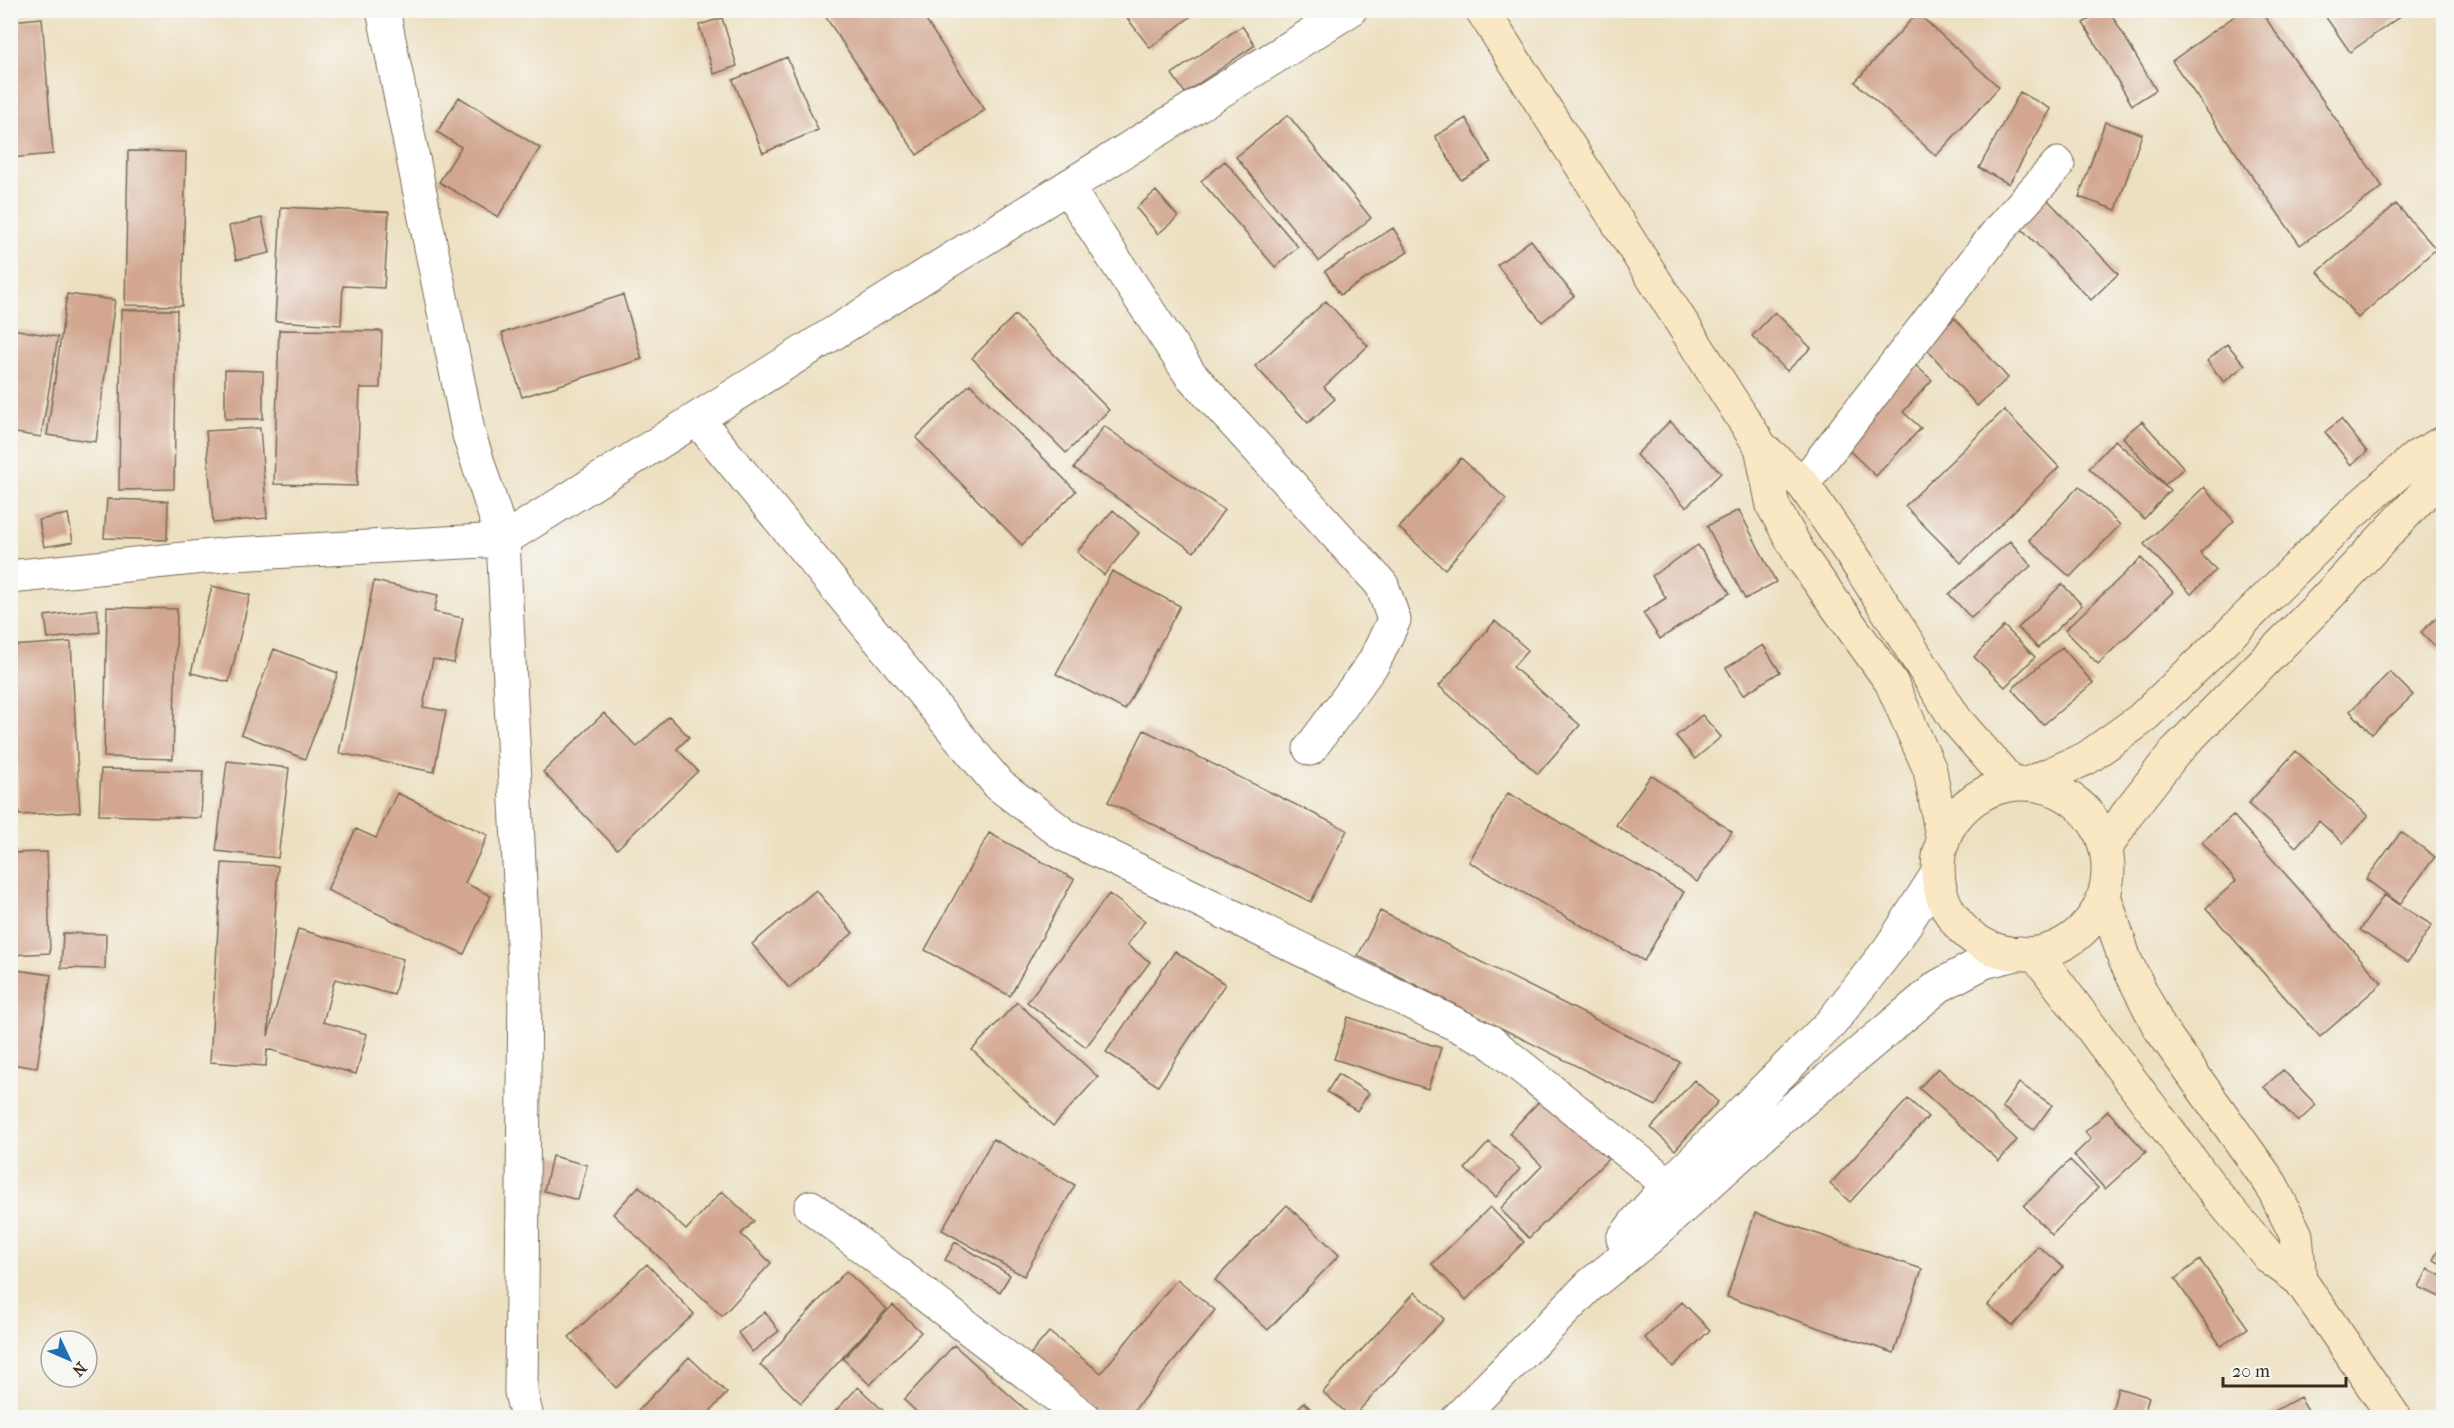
<svg xmlns="http://www.w3.org/2000/svg" width="2454" height="1428" viewBox="0 0 2454 1428" font-family="'IM FELL French Canon',serif">
	<style>
		.building { fill: #d2a68f }
		.lines { fill: none; stroke-linecap: round; stroke-linejoin: round }
		.minor-casing { stroke: #796a57; stroke-width: 35 }
		.tertiary-casing { stroke: #796a57; stroke-width: 35 }
		.secondary-casing { stroke: #796a57; stroke-width: 35 }
		.minor { stroke: #fff; stroke-width: 33 }
		.tertiary { stroke: #fff; stroke-width: 33 }
		.secondary { stroke: #fae7c3; stroke-width: 33 }
	</style>
	<rect width="100%" height="100%" fill="#f6f6f2"/>
	<filter id="ink" filterUnits="userSpaceOnUse"><feTurbulence type="fractalNoise" baseFrequency=".0167" numOctaves="2"/><feDisplacementMap in="SourceGraphic" scale="12" xChannelSelector="R" yChannelSelector="G"/><feConvolveMatrix kernelMatrix="1 2 1 2 8 2 1 2 1" color-interpolation-filters="sRGB"/></filter>
	<filter id="wash" filterUnits="userSpaceOnUse"><feTurbulence type="fractalNoise" baseFrequency=".008" numOctaves="4" result="noise"/><feDisplacementMap in="SourceGraphic" scale="24" xChannelSelector="R" yChannelSelector="G"/><feGaussianBlur stdDeviation="1.35" result="paint"/><feColorMatrix in="noise" values="0 0 0 0 0 0 0 0 0 0 0 0 0 0 0 0 0 1.4 0 .05"/><feComposite in="paint" operator="in"/></filter>
	<g filter="url(#wash)">
		<rect width="100%" height="100%" fill="#ede0c1"/>
		<g id="blocks">
			<!-- building -->
			<path class="building" d="M821,10H919L985,110L917,155Z
				M1121,10H1199L1150,48Z
				M2105,10H2109L2156,90L2132,105L2083,23Z
				M2243,10H2260L2383,187L2300,245L2172,61Z
				M2321,10H2405L2406,12L2350,52Z
				M1917,13L1999,87L1936,156L1855,82Z
				M42,18L53,154L10,158V21Z
				M722,18L737,66L714,74L699,25Z
				M1242,26L1255,45L1185,93L1172,74Z
				M787,57L818,130L763,153L733,80Z
				M2020,92L2051,109L2009,184L1979,168Z
				M459,97L540,148L498,217L439,182L461,147L437,132Z
				M1288,115L1371,218L1319,261L1236,157Z
				M1466,118L1491,162L1461,180L1435,136Z
				M2105,122L2142,134L2116,210L2079,197Z
				M128,151L186,152L182,306L125,305Z
				M1225,161L1298,247L1275,267L1201,181Z
				M1156,191L1178,217L1158,234L1136,208Z
				M2046,198L2118,274L2091,300L2018,225Z
				M2396,204L2436,249L2358,318L2318,272Z
				M281,207L389,212L384,288L343,286L341,325L275,321Z
				M262,218L270,253L236,260L229,226Z
				M1393,228L1408,252L1340,295L1325,271Z
				M1531,240L1574,296L1542,322L1497,265Z
				M67,294L115,300L96,442L47,435Z
				M623,295L642,359L522,397L502,333Z
				M1326,301L1368,346L1324,387L1335,399L1308,423L1255,366Z
				M121,310H177L174,489L119,490Z
				M1775,312L1811,348L1787,371L1752,336Z
				M1015,315L1109,410L1066,453L972,358Z
				M1955,318L2008,378L1977,406L1924,346Z
				M12,329L58,337L41,437L10,432V340Z
				M279,330L382,331L380,388H360L357,486L274,484Z
				M2227,344L2245,365L2224,382L2207,361Z
				M1905,356L1932,380L1903,412L1921,428L1876,476L1834,436Z
				M225,370L263,371V419H225Z
				M970,384L1076,491L1022,545L916,438Z
				M2004,410L2059,467L1961,563L1905,506Z
				M2341,419L2367,452L2351,465L2325,432Z
				M1670,421L1721,473L1686,507L1636,455Z
				M2142,421L2184,468L2165,485L2123,437Z
				M1104,426L1224,510L1194,552L1074,468Z
				M260,428L267,518L213,523L206,431Z
				M2115,440L2170,490L2144,519L2089,468Z
				M1461,458L1506,499L1445,569L1399,528Z
				M2079,486L2120,525L2070,577L2029,540Z
				M2204,487L2234,521L2200,553L2216,570L2191,594L2144,544Z
				M107,499L168,501L167,540L104,538Z
				M1113,510L1139,533L1104,575L1077,552Z
				M1739,510L1776,582L1745,599L1707,526Z
				M68,514L73,542L44,547L39,520Z
				M2010,541L2031,566L1971,618L1949,594Z
				M1698,545L1730,593L1660,639L1643,613L1666,598L1652,576Z
				M2141,558L2173,592L2098,664L2065,630Z
				M1112,571L1180,606L1125,710L1056,674Z
				M374,581L438,595L434,612L463,618L454,663L433,659L423,707L446,711L434,772L339,753Z
				M2062,584L2082,605L2038,648L2018,628Z
				M212,586L250,595L229,682L191,673Z
				M107,607L177,609L173,759L104,757Z
				M97,609L100,632L48,639L45,616Z
				M2444,611V655L2421,632Z
				M1495,621L1528,650L1513,667L1580,725L1538,774L1439,686Z
				M2004,626L2035,657L2005,687L1974,657Z
				M71,642L80,812L19,815L10,646Z
				M1763,645L1780,672L1743,695L1726,668Z
				M2062,647L2093,683L2043,725L2012,689Z
				M274,649L338,673L305,759L241,734Z
				M2390,672L2413,695L2372,734L2350,711Z
				M604,713L637,747L669,716L689,737L677,749L698,771L617,849L543,772Z
				M1702,715L1721,737L1695,759L1676,736Z
				M1144,730L1347,830L1311,902L1108,802Z
				M2296,751L2368,816L2343,843L2319,821L2296,847L2248,804Z
				M227,761L289,768L278,858L216,851Z
				M101,769L203,771L201,818L99,815Z
				M1651,775L1732,832L1697,882L1616,825Z
				M397,793L488,835L465,883L491,896L464,954L327,890L356,829L376,838Z
				M1508,793L1684,892L1644,961L1469,862Z
				M2233,815L2382,983L2320,1037L2206,908L2236,881L2202,842Z
				M2401,832L2435,857L2400,904L2366,879Z
				M989,833L1074,879L1010,996L925,950Z
				M47,852L50,953L10,955V853Z
				M222,863L278,866L268,1036L298,929L403,959L394,995L335,979L323,1022L367,1034L356,1074L267,1049L266,1066L210,1062Z
				M816,890L853,933L789,988L752,944Z
				M1109,894L1145,921L1127,945L1150,962L1086,1047L1027,1002Z
				M2384,895L2432,925L2408,962L2360,930Z
				M1380,911L1680,1062L1656,1106L1358,956Z
				M63,933L106,934L105,969L61,968Z
				M1175,951L1225,984L1158,1086L1106,1052Z
				M10,969L51,975L37,1068L10,1064Z
				M1017,1002L1098,1077L1053,1126L972,1050Z
				M1348,1017L1441,1048L1428,1089L1334,1059Z
				M1938,1068L2017,1140L1999,1161L1919,1088Z
				M2283,1070L2316,1105L2298,1122L2264,1087Z
				M1338,1074L1369,1093L1357,1111L1327,1092Z
				M1694,1080L1718,1102L1675,1150L1651,1128Z
				M2019,1083L2052,1105L2034,1130L2002,1107Z
				M1544,1096L1608,1159L1529,1238L1500,1209L1542,1166L1509,1133Z
				M1908,1099L1928,1117L1850,1202L1830,1184Z
				M2108,1111L2146,1152L2105,1189L2074,1155L2091,1139L2085,1132Z
				M993,1139L1075,1185L1024,1276L942,1230Z
				M1489,1142L1520,1169L1496,1197L1465,1169Z
				M552,1156L587,1165L578,1200L544,1191Z
				M2070,1160L2098,1188L2052,1235L2024,1206Z
				M639,1186L686,1230L722,1191L754,1221L741,1234L771,1263L722,1316L613,1214Z
				M1287,1205L1339,1255L1268,1330L1215,1280Z
				M1490,1207L1524,1242L1466,1300L1432,1264Z
				M1755,1213L1922,1269L1894,1353L1727,1297Z
				M2444,1238V1265L2433,1260Z
				M955,1242L1010,1275L1000,1292L945,1260Z
				M2038,1246L2063,1267L2013,1326L1988,1305Z
				M2200,1260L2248,1328L2221,1346L2175,1279Z
				M647,1264L694,1314L616,1388L569,1337Z
				M2428,1269L2444,1277V1299L2419,1287Z
				M846,1271L887,1309L801,1403L760,1365Z
				M1177,1279L1215,1310L1128,1418H1104L1028,1357L1049,1332L1101,1373Z
				M1415,1292L1444,1319L1352,1418L1323,1392Z
				M1682,1302L1710,1330L1673,1367L1645,1338Z
				M893,1305L921,1332L870,1385L843,1359Z
				M765,1312L779,1331L752,1352L738,1333Z
				M954,1345L1035,1418H923L904,1400Z
				M689,1357L727,1393L704,1418H641L636,1413Z
				M858,1387L891,1418H829Z
				M2118,1388L2149,1397L2143,1418H2110Z
				M2300,1397L2313,1418H2271L2269,1414Z
				M1304,1402L1319,1418H1289Z"/>
		</g>
	</g>
	<g filter="url(#ink)">
		<use href="#blocks" fill-opacity="0" stroke="#796a57" stroke-width="1.5"/>
		<g class="lines">
			<!-- minor casing -->
			<g class="minor-casing">
				<path id="minor" d="M383,10L469,435L503,540L525,984L521,1392L527,1418
					M1067,187L1190,374L1382,585L1394,620L1374,662L1310,749
					M697,419L999,785L1065,835L1488,1040L1669,1185
					M1803,484L2000,229L2058,164
					M10,577L232,554L503,540L1350,10
					M811,1207L1085,1418"/>
			</g>
			<!-- tertiary casing -->
			<g class="tertiary-casing">
				<path id="tertiary" d="M1623,1239L1636,1222L1669,1185L1831,1023L1890,948L1938,873
					M1458,1418L1590,1285L1650,1237L1762,1135L1939,986L1984,962L2020,953"/>
			</g>
			<!-- secondary casing -->
			<g class="secondary-casing">
				<path id="secondary" d="M1482,10L1761,447L1803,484L1860,567L1956,720L2012,784
					M1761,447L1773,506L1802,558L1891,682L1930,770L1943,842
					M2027,784L2087,758L2140,720L2222,642L2348,517L2416,457L2444,442
					M1938 869a85 85 0 1 1 170 0a85 85 0 1 1-170 0Z
					M2106,848L2129,811L2175,752L2315,610L2424,494L2444,461
					M2104,895L2125,960L2159,1027L2271,1184L2296,1235L2300,1280
					M2035,953L2217,1195L2271,1259L2300,1280L2395,1418"/>
			</g>
			<!-- minor -->
			<use href="#minor" class="minor"/>
			<!-- tertiary -->
			<use href="#tertiary" class="tertiary"/>
			<!-- secondary -->
			<use href="#secondary" class="secondary"/>
		</g>
	</g>
	<!-- margin -->
	<rect width="2454" height="1428" fill="none" stroke="#f6f6f2" stroke-width="36"/>
	<!-- north arrow -->
	<g transform="translate(69 1359) rotate(134)"><circle r="28" fill="#f6f6f2" stroke="#aba49d" stroke-width="1.5"/>
	<path d="M0-4.5L10 22L0 15L-10 22Z" fill="#1f6fb2"/>
	<text y="-9" font-size="16" font-weight="bold" text-anchor="middle" fill="#3b2a1e">N</text>
	</g>
	<!-- scale -->
	<path d="M2223 1377v9h123v-9" fill="none" stroke="#3b2a1e" stroke-width="3"/>
	<text x="2232" y="1377" font-size="18" fill="#3b2a1e" stroke="#f6f6f2" stroke-width="4.5" paint-order="stroke">20 m</text>
</svg>
